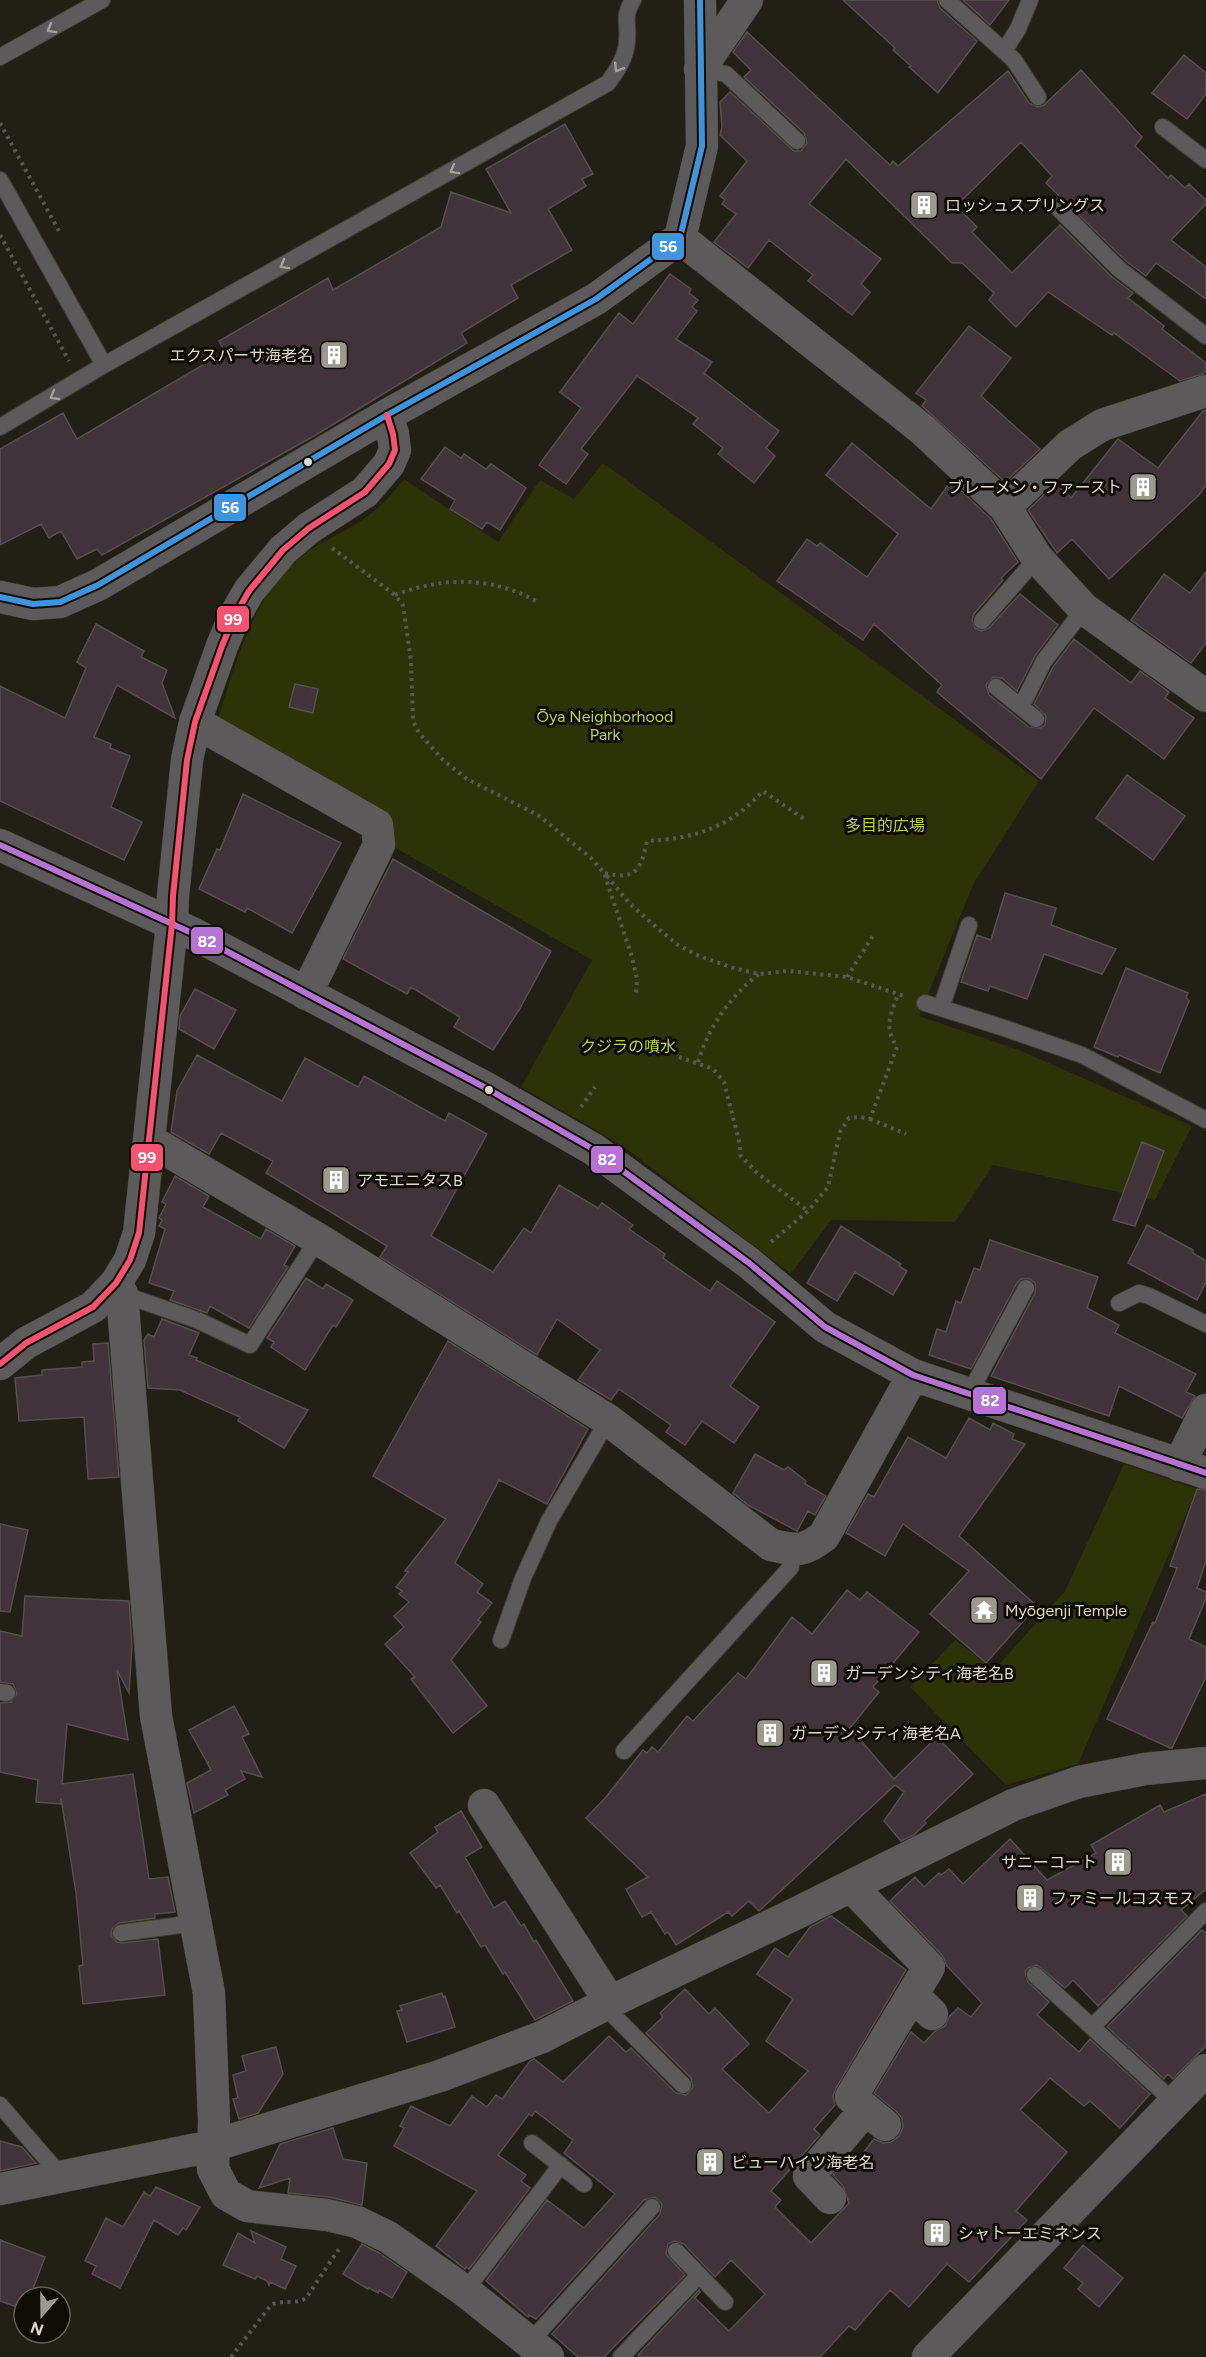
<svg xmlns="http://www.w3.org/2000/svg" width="1206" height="2357" viewBox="0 0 1206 2357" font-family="Figtree,'Noto Sans JP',sans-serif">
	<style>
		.green { fill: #2b3307 }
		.building { fill: #41333a; stroke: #544f4e; stroke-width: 1.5 }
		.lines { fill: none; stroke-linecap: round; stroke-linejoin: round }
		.service-casing { stroke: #3f3c34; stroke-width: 18 }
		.minor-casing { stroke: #3f3c34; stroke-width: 33 }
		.path { stroke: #585652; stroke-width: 4; stroke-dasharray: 3 4.5; stroke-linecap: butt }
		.service { stroke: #5c5a5a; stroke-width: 16 }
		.minor { stroke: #5c5a5a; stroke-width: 32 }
		.bus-1-casing { stroke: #0f0c05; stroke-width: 10 }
		.bus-2-casing { stroke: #0f0c05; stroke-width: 10 }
		.bus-3-casing { stroke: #0f0c05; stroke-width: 10 }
		.bus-1 { stroke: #4094de; stroke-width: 6 }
		.bus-2 { stroke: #b673d3; stroke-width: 6 }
		.bus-3 { stroke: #f65372; stroke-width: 6 }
		.oneway { stroke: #a4a09a }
		.bus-dot { fill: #dedacf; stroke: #0f0c05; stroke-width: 2 }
		.labels { text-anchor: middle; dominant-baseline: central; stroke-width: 6; stroke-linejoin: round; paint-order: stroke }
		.poi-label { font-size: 16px; fill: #dedacf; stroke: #0f0c05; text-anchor: start }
		.park-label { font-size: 16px; fill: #b6d158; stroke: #0f0c05 }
		.line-badge { stroke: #0f0c05; stroke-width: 2 }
		.badge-label { font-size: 16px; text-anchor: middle; font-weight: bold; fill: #fff }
	</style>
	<rect width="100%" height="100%" fill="#221f16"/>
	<!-- green -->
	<path class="green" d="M603,463L1039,781L974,883L919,1016L1019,1050L1192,1126L1155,1200L993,1165L955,1222L831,1220L791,1274L623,1146L521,1087L592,960L387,843L217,722C235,665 250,604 295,562C316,542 346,533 369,515C383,505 393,493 404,479L498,542L540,480L574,499Z
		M1124,1464L1197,1489L1078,1764L1006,1785L910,1687L955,1640L994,1670L1065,1591Z"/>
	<!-- building -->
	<path class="building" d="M843,0H937L940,8L977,41L938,93L909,67L911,66L893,50L895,48Z
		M963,0H1009L990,25Z
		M747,32L890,165L893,161L898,166L1008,71L1029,103L1038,107L1044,105L1081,70L1142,137L1135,146L1168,178L1171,175L1185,188L1189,184L1206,200V204L1171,240L1206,267V299L1156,263L1146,276L1126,261L1046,183L1052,176L1021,142L956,206L977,227L972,232L1012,273L1060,225L1112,277L1133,293L1128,298L1164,326L1162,329L1206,363V370L1203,374L1180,381L1114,333L1112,335L1048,292L1016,327L989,300L994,293L962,263H952L846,159L809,204L881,259L861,284L870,292L852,315L808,281L813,275L769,240L748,268L714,242L736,214L722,204L725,200L720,196L747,161L720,135L722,127L720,102L730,92L794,151H801L807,143L804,133L744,77L751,70L733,52Z
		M1184,55L1206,73V94L1187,119L1152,93Z
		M565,124L593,174L582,179L586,186L548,209L572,250L511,285L518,298L461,333L467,343L314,436L102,555L97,549L77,559L61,531L49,538L41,524L0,545V449L63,413L77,439L225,352L219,341L328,278L333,290L441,227L451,192L511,213L486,169Z
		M670,274L691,289L689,293L698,300L692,307L697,311L676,339L712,362L704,373L779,431L766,448L775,456L754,483L718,454L723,448L693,424L698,418L637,376L581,449L588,454L566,484L539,465L581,408L560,392L619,313L633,324Z
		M969,326L1011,358L981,396L1040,449L1005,482L922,406L926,400L916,393Z
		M1206,410V485L1199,495L1109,579L1072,539L1057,553L1028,510L1056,483L1071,498L1118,439L1158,468L1203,411Z
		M852,443L931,509L951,481L991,519L1018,562L1001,578L1003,580L974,614L972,620L975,628L981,631L989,628L1020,594L1058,625L1035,656L1017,691L1002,678L993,677L986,685L989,695L1029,727L1040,728L1045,725L1046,716L1034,704L1053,667L1074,639L1131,683L1140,671L1169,692L1165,698L1194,718L1164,759L1094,708L1041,779L937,692L942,685L874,624L863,640L777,581L807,539L817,546L820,543L867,577L898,534L826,475Z
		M445,447L461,458L464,454L486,469L491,464L526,488L500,530L487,522L482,529L450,509L455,500L421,479Z
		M1206,572V643L1191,663L1131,620L1164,574L1190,593Z
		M96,624L144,651L141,657L167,670L162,683L175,718L117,685L94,737L111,744L110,748L130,756L111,807L142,822L124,860L0,801V686L65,718L86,668L77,662Z
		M295,684L318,689L313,713L289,707Z
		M1127,775L1185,816L1153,860L1096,818Z
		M243,794L341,843L292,933L247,908L245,912L199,889L217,849L220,850Z
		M393,859L551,951L519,1010L493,1050L454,1027L460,1017L411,987L407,994L343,959Z
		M1005,893L1056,908L1051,925L1116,949L1102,974L1044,954L1027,999L990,986L988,991L961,982L977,935L991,940Z
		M1126,968L1188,993L1186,997L1189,1001L1160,1073L1119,1055L1118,1057L1094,1047Z
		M195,989L236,1010L214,1049L179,1029L180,1016Z
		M197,1055L282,1101L305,1058L358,1087L364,1076L445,1121L449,1113L487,1134L431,1236L493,1272L524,1228L531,1233L559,1185L598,1208L602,1203L633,1225L629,1229L665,1254L663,1258L710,1291L717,1281L775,1322L730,1386L759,1407L734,1443L702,1421L685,1445L666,1432L671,1425L619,1389L611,1400L578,1380L600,1350L557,1319L537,1355L380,1257L387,1246L266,1173L273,1161L221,1133L209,1154L171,1132L177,1091Z
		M1142,1142L1164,1151L1135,1226L1113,1220Z
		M175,1176L209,1196L203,1207L261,1239L266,1229L295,1246L284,1265L288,1267L249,1328L210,1306L207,1313L170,1300L174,1291L149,1283L165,1229L159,1226L162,1220L159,1218L166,1204L162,1202Z
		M1147,1225L1193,1250V1253L1206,1261V1282L1197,1300L1128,1263Z
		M841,1226L901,1264L899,1266L907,1271L893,1295L855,1272L837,1301L807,1283Z
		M990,1240L1098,1277L1087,1308L1119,1325L1115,1333L1196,1374L1186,1392L1195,1396L1182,1418L1119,1386L1109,1416L991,1376L1035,1293V1283L1030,1279H1021L1017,1283L971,1369L929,1355L937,1329L946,1332L956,1301L961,1303L974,1268L980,1270Z
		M306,1278L323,1289L326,1284L353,1300L336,1327L333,1325L305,1370L271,1347L274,1342L267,1338Z
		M162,1319L199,1333L189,1355L197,1358L196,1360L308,1410L284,1448L238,1421L240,1417L180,1390L148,1388L144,1340L148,1334L154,1337Z
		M448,1341L588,1429L547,1504L499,1480L455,1563L483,1584L477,1592L492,1603L478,1620L481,1622L451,1660L487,1706L453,1733L411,1679L415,1677L385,1644L404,1627L394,1616L409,1602L399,1594L402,1591L396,1587L408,1572L405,1571L446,1519L373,1476Z
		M108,1343L119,1477L88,1479L84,1417L19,1421L15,1378L42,1375V1370L82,1367V1362L94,1361L93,1344Z
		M969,1418L990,1430L993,1423L1014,1434L1012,1439L1025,1444L959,1536L1037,1606L986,1663L930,1614L969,1571L903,1524L885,1556L846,1533L868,1494L874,1497L908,1437L946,1458Z
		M755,1454L784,1470L788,1467L806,1481L805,1484L826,1496L815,1515L808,1511L797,1531L748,1505L733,1493Z
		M1197,1489L1206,1490V1561L1197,1588L1206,1592V1598L1189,1639L1206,1647V1677L1172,1748H1170L1107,1719L1153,1622L1155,1623L1177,1568L1170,1566Z
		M0,1524L28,1530L10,1612L0,1611Z
		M847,1590L860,1600L867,1592L919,1632L873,1687L879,1692L850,1728L894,1779L937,1737L973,1774L924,1821L926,1823L914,1835L901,1841L884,1821L904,1792L895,1785L759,1911L749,1901L732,1916L728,1912L676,1945L668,1932L665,1934L651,1912L642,1917L626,1889L648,1877L586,1818L606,1797L643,1750L647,1753L652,1747L658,1752L687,1716L693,1721L738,1673L746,1679L792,1617L812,1634Z
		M25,1596L129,1601L132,1645L129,1693L117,1670L128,1740L67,1724L62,1784L133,1774L149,1879L168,1877L175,1912L155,1914V1918L119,1923L112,1929L111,1935L117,1942L122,1943L158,1939L165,1995L83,2004L79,1966L83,1965L76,1893L61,1798V1804L36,1802L38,1780L0,1772V1703L11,1702L17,1694L13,1684L0,1682V1631L22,1636Z
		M234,1706L249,1734L242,1737L262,1777L241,1771L245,1779L225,1790L228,1795L194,1813L187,1783L211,1770L207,1763L209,1762H207L189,1730Z
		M1206,1794V1889L1181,1910L1187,1916L1098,2006L1073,1980L1065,1988L1037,1965L1028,1968L1025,1972L1028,1982L1049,2002L1037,2015L1079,2052L1090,2039L1150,2094L1120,2128L1090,2101L1084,2106L1050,2078L1020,2110L1067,2152L1016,2211L1027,2220L969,2282L947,2264L909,2307L890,2290L855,2330L849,2326L820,2357H640L638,2355L699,2290L700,2292L695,2298L729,2331L765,2294L731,2260L715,2277L684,2244L674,2241L668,2244L666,2254L685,2275L604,2357H578L552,2334L660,2214L662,2204L655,2197L644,2200L536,2319L529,2315L528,2317L486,2281L547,2200L584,2228L615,2194L564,2153L573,2140L535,2111L532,2116L529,2114L498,2155L526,2175L521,2181L530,2188L469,2269L466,2267L465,2269L436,2246L477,2191L394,2146L404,2128L400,2126L411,2106L450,2126L472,2096L487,2107L496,2095L502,2099L530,2061L534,2059L563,2082L609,2036L626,2052L631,2048L676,2093L686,2095L693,2087L691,2078L646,2033L663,2017L660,2013L685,1989L709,2014L715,2008L749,2044L722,2069L769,2113L808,2071L766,2041L793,1999L757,1974L775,1948L788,1957L810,1927L831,1916L906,1970L836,2088L833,2096L835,2105L814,2129L820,2135L771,2191L781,2200L775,2207L811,2243L849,2203L843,2186L833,2175L846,2160L853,2166L874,2139L883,2143L891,2142L899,2136L903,2127L902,2118L896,2111L874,2093L911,2032L924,2043L935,2031L945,2026L949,2017L958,2008L971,2017L982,2003L947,1966L942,1955L890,1901L915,1877L924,1887L939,1873L941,1875L949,1869L963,1884L1010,1839L1047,1880L1096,1853L1091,1845L1160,1805L1164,1812Z
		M461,1811L482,1847L465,1857L494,1908L505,1901L521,1926L524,1924L534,1942L536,1940L573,2001L535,2020L505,1972L503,1974L485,1945L481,1947L459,1911L457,1913L440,1885L436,1888L410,1853L438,1832L435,1827Z
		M1202,1930L1206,1933V2046L1173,2079L1168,2074L1164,2079L1107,2027Z
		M442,1993L443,1997L445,1996L455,2027L407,2042L397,2011L402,2010L400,2006Z
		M276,2047L283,2074L258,2113L239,2119L233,2099L238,2098L233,2075L246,2071L242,2056Z
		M333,2128L343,2159L367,2163L362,2205L329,2197L288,2193L290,2178L259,2188L280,2144Z
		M0,2141L22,2147L36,2163L0,2171Z
		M156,2187L200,2207L186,2230L183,2228L178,2235L154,2220L120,2288L92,2274L96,2266L85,2261L106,2218L123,2227L144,2192L150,2196Z
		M251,2231L286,2247L281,2259L296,2266L285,2289L270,2282L269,2285L267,2281L257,2276L255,2279L223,2265L238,2233L255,2243Z
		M0,2240L45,2257L31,2294L26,2293L20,2308L0,2301Z
		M362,2244L379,2253L407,2272L392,2298L379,2290L378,2293L369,2288L368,2289L343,2274Z
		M1083,2245L1123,2278L1099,2307L1078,2289L1083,2283L1064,2268Z"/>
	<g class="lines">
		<!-- service casing -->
		<g class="service-casing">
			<path id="service" d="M947,0L1014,60L1038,97
				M1004,51L1018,29L1030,0
				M0,57L102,0
				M700,69L726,74L797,141
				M1163,127L1206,160
				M0,180L104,365
				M1056,206L1119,269L1206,336
				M0,427L104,365L608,83C617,70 626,58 627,41C629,22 622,18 633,0
				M982,621L1037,558
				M996,687L1036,719
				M1021,707L1044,661L1084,609
				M925,1003L1001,1027L1082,1055L1206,1120
				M941,1008L969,925
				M119,1290L122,1294L197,1320L250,1345L318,1239
				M1119,1303L1139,1293L1149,1296L1206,1324
				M969,1394L1026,1288
				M501,1640L523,1578L549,1521L608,1420
				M0,1692L7,1693
				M624,1751L791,1567V1549
				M121,1933L195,1923
				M1035,1975L1173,2101
				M603,2005L683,2085
				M1092,2027L1206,1911
				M0,2105L62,2177
				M532,2143L584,2184
				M676,2251L725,2302
				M465,2291L561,2165
				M530,2342L652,2207
				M621,2357L699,2275"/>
		</g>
		<!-- minor casing -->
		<g class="minor-casing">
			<path id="minor" d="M700,69L747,0
				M680,238L923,430L1005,507L1037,558L1084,609L1206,696
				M1005,507L1070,445L1102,425L1206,391
				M0,597L33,604L60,602L98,585L387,415L596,299L680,238L702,146L700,0
				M195,722L377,825L379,845L306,994
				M0,845L192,933L486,1088L593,1149L749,1263L825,1327L913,1375L1206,1473
				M149,1140L318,1239L608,1420L771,1545C797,1550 802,1553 824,1536L913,1375
				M122,1294L156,1716L209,1993L214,2121L213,2169L226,2194L247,2206L327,2215L357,2222L388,2237L465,2291L548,2357
				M0,1364L26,1343L93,1307L116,1283L130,1260L139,1233L172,924L173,896L187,760L195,722L222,646L234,617L249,591L283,550L309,528L365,492L389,464L395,450L393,434L387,415
				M1179,1465L1206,1410
				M484,1805L610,2002
				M851,1886L929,1967L851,2097L885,2125
				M913,1995L932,2014
				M0,2189L212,2146L440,2076L542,2037L610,2002L799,1912L1013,1805L1079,1782L1145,1769L1206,1763
				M830,2198L809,2176L865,2110
				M928,2357L1206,2070"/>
		</g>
		<!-- path -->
		<path class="path" d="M0,123L60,233
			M0,235L69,361
			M332,548L395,595L403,605L411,661L413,721L419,733L443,760L467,779L538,815L591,858L604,873L632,957L637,979L636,994
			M395,595C442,577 491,576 536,601
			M605,873C636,881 641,869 647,841C696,838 729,828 763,791L804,819
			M607,876L629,903L656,927L678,945L699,956L736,969L760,974L788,971L847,977L904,996
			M847,977L874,934
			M679,1057L713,1069L724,1082L740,1145V1155L757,1173L808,1211
			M698,1062C708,1028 731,995 759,974
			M581,1107L595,1087
			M870,1119L906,1134
			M771,1242L808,1211L828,1187L840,1132L849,1118L860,1117L870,1119L897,1047C883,1026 891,1016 898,994
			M231,2357L271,2305C282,2299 296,2305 306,2298L339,2249"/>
		<!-- service -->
		<use href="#service" class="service"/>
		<!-- minor -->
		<use href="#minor" class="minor"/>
		<!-- bus-1 casing -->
		<g class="bus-1-casing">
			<path id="bus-1" d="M0,597L33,604L60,602L98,585L387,415L596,299L680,238L702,146L700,0"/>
		</g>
		<!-- bus-2 casing -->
		<g class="bus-2-casing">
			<path id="bus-2" d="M0,845L192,933L486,1088L593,1149L749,1263L825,1327L913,1375L1206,1473"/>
		</g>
		<!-- bus-3 casing -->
		<g class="bus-3-casing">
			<path id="bus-3" d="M0,1364L26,1343L93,1307L116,1283L130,1260L139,1233L172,924L173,896L187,760L195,722L222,646L234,617L249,591L283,550L309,528L365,492L389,464L395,450L393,434L387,415"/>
		</g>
		<!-- bus-1 -->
		<use href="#bus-1" class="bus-1"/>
		<!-- bus-2 -->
		<use href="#bus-2" class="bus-2"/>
		<!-- bus-3 -->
		<use href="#bus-3" class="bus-3"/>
	</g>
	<!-- one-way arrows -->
	<defs><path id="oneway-chevron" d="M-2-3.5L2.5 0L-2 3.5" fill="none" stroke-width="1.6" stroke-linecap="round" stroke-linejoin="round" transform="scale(1.5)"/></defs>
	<g class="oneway">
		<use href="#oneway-chevron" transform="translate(51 29) rotate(151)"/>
		<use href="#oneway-chevron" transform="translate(618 68) rotate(122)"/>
		<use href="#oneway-chevron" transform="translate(454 170) rotate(151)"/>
		<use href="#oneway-chevron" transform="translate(284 265) rotate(151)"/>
		<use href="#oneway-chevron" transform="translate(54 396) rotate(150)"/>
	</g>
	<!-- icons -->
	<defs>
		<g id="building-square" transform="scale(1.5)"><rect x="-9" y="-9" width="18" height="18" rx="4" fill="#9c998e" stroke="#0f0c05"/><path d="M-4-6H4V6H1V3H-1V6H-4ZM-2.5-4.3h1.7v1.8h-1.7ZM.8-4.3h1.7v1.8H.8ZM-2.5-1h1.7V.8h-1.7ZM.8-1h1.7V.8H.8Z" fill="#fff"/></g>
		<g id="temple-square" transform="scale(1.5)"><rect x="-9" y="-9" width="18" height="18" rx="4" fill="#9c998e" stroke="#0f0c05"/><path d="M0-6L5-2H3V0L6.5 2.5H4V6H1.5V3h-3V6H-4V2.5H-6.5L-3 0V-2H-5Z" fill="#fff"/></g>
	</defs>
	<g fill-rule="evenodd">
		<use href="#building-square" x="924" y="205"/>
		<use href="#building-square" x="334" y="355"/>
		<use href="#building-square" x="1143" y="487"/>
		<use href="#building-square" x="336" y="1180"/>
		<use href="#temple-square" x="984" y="1610"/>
		<use href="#building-square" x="824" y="1673"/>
		<use href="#building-square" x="770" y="1733"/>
		<use href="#building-square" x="1118" y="1862"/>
		<use href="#building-square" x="1030" y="1898"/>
		<use href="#building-square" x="710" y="2162"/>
		<use href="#building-square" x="937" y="2233"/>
	</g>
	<!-- markers -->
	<g class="bus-dot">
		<circle cx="308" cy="462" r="5"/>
		<circle cx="489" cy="1090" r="5"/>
	</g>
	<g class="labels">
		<!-- poi labels -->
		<g class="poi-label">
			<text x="945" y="205">ロッシュスプリングス</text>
			<text x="313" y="355" text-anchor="end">エクスパーサ海老名</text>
			<text x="1122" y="487" text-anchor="end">ブレーメン・ファースト</text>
			<text x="357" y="1180">アモエニタスB</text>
			<text x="1005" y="1610">Myōgenji Temple</text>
			<text x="845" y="1673">ガーデンシティ海老名B</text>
			<text x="791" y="1733">ガーデンシティ海老名A</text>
			<text x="1097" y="1862" text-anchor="end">サニーコート</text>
			<text x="1051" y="1898">ファミールコスモス</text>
			<text x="731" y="2162">ビューハイツ海老名</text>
			<text x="958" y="2233">シャトーエミネンス</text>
		</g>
		<!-- park labels -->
		<g class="park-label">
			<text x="605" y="716">Ōya Neighborhood<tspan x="605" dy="18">Park</tspan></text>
			<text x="885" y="825">多目的広場</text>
			<text x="628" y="1046">クジラの噴水</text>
		</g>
	</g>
	<g class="line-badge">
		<rect x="651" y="232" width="34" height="29" rx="6" fill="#4094de"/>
		<rect x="213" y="493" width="34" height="29" rx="6" fill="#4094de"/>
		<rect x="216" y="605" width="34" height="28" rx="6" fill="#f65372"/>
		<rect x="190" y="926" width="34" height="29" rx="6" fill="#b673d3"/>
		<rect x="130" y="1143" width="34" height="29" rx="6" fill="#f65372"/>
		<rect x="590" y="1145" width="34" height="29" rx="6" fill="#b673d3"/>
		<rect x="972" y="1386" width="35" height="29" rx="6" fill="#b673d3"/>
	</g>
	<g class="badge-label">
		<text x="668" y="252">56</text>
		<text x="230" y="513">56</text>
		<text x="233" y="625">99</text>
		<text x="207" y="947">82</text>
		<text x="147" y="1163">99</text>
		<text x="607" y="1165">82</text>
		<text x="990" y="1406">82</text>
	</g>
	<!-- north arrow -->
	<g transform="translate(42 2315) rotate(200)"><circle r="28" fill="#0f0c05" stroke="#625e56" stroke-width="1.5"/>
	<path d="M0-4.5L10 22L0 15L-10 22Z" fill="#9c998e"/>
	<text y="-9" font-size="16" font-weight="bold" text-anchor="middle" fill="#dedacf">N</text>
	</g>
</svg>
